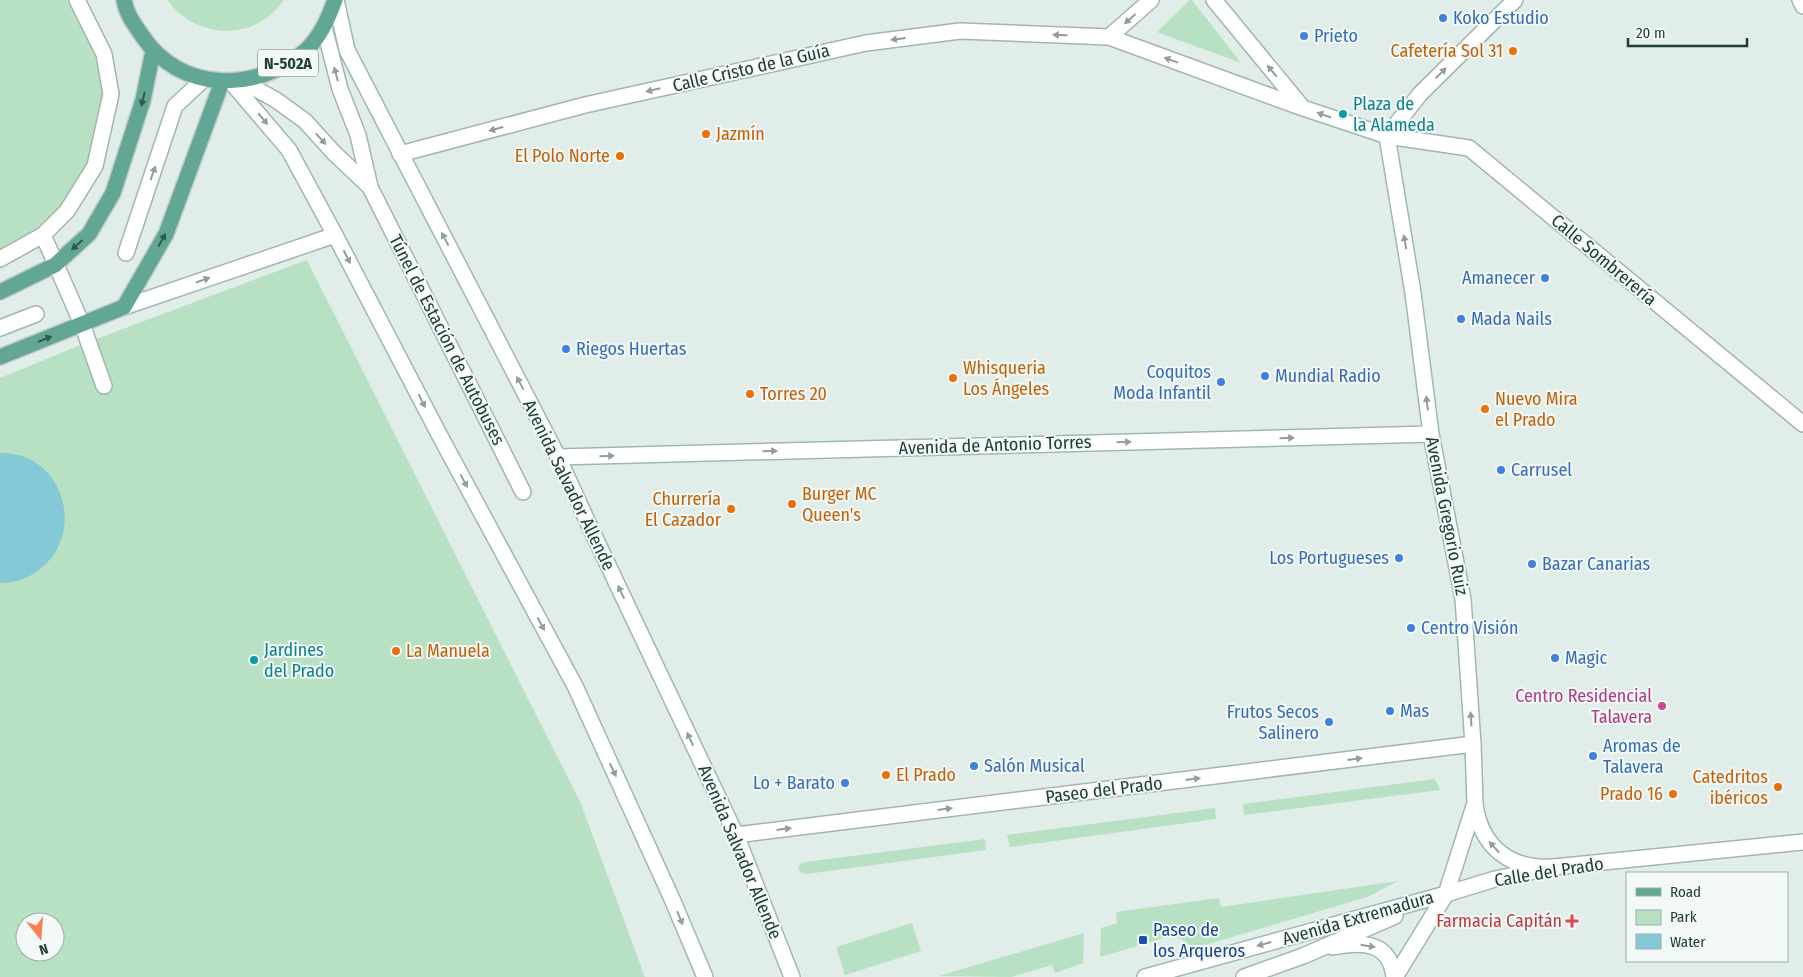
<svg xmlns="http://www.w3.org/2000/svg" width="1803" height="977" viewBox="0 0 1803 977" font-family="'Fira Sans Condensed',sans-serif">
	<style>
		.green { fill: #b8e0c3; fill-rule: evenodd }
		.water { fill: #85c8d6 }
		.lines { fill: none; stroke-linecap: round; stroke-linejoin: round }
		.lane-casing { stroke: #a3b5af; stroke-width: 18 }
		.street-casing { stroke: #a3b5af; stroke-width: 18 }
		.secondary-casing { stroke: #9eb9b0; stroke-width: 18 }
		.primary-casing { stroke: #c1c9c7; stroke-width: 18 }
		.lane { stroke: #fff; stroke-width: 15 }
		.street { stroke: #fff; stroke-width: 15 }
		.secondary { stroke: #fff; stroke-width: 15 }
		.primary { stroke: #62a695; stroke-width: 15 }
		.oneway { fill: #909f9b }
		.oneway2 { fill: #30594e }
		.shop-dot { fill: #3f7fe0; stroke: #f2f9f6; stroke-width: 2 }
		.food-dot { fill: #e8710a; stroke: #f2f9f6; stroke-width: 2 }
		.culture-dot { fill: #0f9aa8; stroke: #f2f9f6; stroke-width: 2 }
		.hotel-dot { fill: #d1479c; stroke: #f2f9f6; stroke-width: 2 }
		.health-dot { fill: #e0444e; stroke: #f2f9f6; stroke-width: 2 }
		.transit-dot { fill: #1a4fb4; stroke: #f2f9f6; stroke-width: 2 }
		.labels { text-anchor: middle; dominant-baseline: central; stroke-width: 4; stroke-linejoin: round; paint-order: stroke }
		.shield { fill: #f2f9f6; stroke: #5f7770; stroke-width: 1 }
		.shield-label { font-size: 16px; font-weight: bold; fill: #203f37 }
		.shop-label { font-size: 18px; fill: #366cbe; stroke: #f2f9f6; text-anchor: start }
		.food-label { font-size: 18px; fill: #c56008; stroke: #f2f9f6; text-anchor: start }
		.street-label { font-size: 18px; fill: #203f37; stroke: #f2f9f6 }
		.culture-label { font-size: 18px; fill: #0d838f; stroke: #f2f9f6; text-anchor: start }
		.hotel-label { font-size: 18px; fill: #b23c85; stroke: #f2f9f6; text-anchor: end }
		.health-label { font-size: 18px; fill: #be3a42; stroke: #f2f9f6; text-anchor: end }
		.transit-label { font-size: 18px; fill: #164399; stroke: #f2f9f6; text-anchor: start }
	</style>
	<rect width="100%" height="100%" fill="#e1ede8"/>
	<!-- green -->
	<path class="green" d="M0,0H67L95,55L103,94L91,158L65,204L35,230L0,250Z
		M168,0H284C277,10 269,17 258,23C229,40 185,28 168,0Z
		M1190,0H1192L1241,63L1157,32Z
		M307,260L581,804L645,977H0V378L88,342ZM25,922H55V952H25Z
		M1435,779L1440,790L1244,815L1243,804Z
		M1215,808L1216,819L1010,847L1007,835Z
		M985,839L986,850L806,874L801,873L798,868L800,864L805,862Z
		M1398,881L1367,897L1195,948L1174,935L1100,957L1101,928L1117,923L1116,912L1219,898L1221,907Z
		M912,923L921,951L845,975L836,947Z
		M1084,933L1083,963L1055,973L1052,965L1011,977L939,976Z"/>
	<!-- water -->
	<path class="water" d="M0,453C64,451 89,536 36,572C26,579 13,583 0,583Z"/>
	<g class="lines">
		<!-- lane casing -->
		<g class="lane-casing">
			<path id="lane" d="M324,27L340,89L358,135L370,187L523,492
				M240,80L276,100L305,121L334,153L370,187
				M126,253L175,106L204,79
				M0,328L36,314"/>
		</g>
		<!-- street casing -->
		<g class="street-casing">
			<path id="street" d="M1214,0L1302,107
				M1800,0L1803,6
				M1109,37L1151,0
				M1387,136L1420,94L1515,0
				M400,154L585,105L866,43L960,31L1109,37L1303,108L1387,136L1469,148L1803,424
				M43,235L67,211L95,166L111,94L104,54L77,0
				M0,259L43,235L82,324L104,386
				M736,835L1473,744
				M1446,894L1495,879L1554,867L1803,842"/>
		</g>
		<!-- secondary casing -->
		<g class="secondary-casing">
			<path id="secondary" d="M336,0L347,50L558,457L590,527L736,835L792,977
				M231,82L289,150L335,235L441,438L575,686L672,899L705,977
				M1387,136L1413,293L1431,434L1463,599L1473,744L1475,803L1446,894L1395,977
				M124,307L335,235
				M558,457L1431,434
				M1475,804C1481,848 1511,870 1554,867
				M1333,947C1363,941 1390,942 1394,977
				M1145,977L1446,894
				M1244,977L1303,956L1395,916"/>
		</g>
		<!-- primary casing -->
		<g class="primary-casing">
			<path id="primary" d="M124,0C126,14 135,25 143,37C180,92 255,93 304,52C320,38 328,19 335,0
				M0,292L55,265L89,234L113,193L143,100L153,51
				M0,357L124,307L166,234L222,82"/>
		</g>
		<!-- lane -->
		<use href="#lane" class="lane"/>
		<!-- street -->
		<use href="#street" class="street"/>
		<!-- secondary -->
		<use href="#secondary" class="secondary"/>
		<!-- primary -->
		<use href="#primary" class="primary"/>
	</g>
	<!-- one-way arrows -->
	<defs><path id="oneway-solid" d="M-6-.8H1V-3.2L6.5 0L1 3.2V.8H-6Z" transform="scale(1.25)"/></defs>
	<g class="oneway">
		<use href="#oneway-solid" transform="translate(1130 19) rotate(139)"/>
		<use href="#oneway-solid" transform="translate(1060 35) rotate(-178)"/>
		<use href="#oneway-solid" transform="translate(898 39) rotate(173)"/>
		<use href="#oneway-solid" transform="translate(1171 60) rotate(-160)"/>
		<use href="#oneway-solid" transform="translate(1272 71) rotate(-130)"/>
		<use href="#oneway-solid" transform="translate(1441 73) rotate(-44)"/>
		<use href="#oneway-solid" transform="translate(336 74) rotate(-105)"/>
		<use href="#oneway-solid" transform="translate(653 90) rotate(167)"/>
		<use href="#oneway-solid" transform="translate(1324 115) rotate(-161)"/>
		<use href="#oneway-solid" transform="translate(263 119) rotate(50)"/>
		<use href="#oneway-solid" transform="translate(496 129) rotate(165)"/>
		<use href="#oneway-solid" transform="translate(321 139) rotate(47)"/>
		<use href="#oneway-solid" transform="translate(153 173) rotate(-71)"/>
		<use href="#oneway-solid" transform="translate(445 239) rotate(-118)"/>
		<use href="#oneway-solid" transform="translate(1405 242) rotate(-100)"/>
		<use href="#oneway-solid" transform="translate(347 257) rotate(63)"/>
		<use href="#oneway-solid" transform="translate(203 280) rotate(-19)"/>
		<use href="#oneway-solid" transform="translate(520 383) rotate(-118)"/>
		<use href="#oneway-solid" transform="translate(422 401) rotate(63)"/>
		<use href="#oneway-solid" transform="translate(1427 403) rotate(-97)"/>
		<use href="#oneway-solid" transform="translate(1287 438) rotate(-2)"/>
		<use href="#oneway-solid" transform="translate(1124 442) rotate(-2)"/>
		<use href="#oneway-solid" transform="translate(770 451) rotate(-2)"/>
		<use href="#oneway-solid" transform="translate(607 456) rotate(-2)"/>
		<use href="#oneway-solid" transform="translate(464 481) rotate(62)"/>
		<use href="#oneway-solid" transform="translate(621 592) rotate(-115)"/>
		<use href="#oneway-solid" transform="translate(541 624) rotate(62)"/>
		<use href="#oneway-solid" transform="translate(1471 719) rotate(-94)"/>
		<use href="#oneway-solid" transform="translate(690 739) rotate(-115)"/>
		<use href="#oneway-solid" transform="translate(1355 759) rotate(-7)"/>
		<use href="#oneway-solid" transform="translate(613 770) rotate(65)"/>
		<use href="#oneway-solid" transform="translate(1193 779) rotate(-7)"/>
		<use href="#oneway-solid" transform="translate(945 809) rotate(-7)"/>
		<use href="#oneway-solid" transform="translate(784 829) rotate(-7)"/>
		<use href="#oneway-solid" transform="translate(1494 847) rotate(-133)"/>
		<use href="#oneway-solid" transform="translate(680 918) rotate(67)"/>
		<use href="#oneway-solid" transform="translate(1264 944) rotate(164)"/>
		<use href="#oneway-solid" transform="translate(1368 946) rotate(9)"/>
	</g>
	<g class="oneway2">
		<use href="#oneway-solid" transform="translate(143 99) rotate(104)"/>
		<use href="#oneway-solid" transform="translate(162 240) rotate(-61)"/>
		<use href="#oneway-solid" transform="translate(77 245) rotate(138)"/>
		<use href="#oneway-solid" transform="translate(45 339) rotate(-22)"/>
	</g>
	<!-- markers -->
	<g class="shop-dot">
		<circle cx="1443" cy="18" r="5"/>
		<circle cx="1304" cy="36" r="5"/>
		<circle cx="1545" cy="278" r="5"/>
		<circle cx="1461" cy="319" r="5"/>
		<circle cx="566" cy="349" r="5"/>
		<circle cx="1265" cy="376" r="5"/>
		<circle cx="1221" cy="382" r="5"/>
		<circle cx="1501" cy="470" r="5"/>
		<circle cx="1399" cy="558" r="5"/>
		<circle cx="1532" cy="564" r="5"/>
		<circle cx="1411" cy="628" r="5"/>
		<circle cx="1555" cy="658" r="5"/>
		<circle cx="1390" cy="711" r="5"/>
		<circle cx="1329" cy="722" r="5"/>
		<circle cx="1593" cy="756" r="5"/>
		<circle cx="974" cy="766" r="5"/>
		<circle cx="845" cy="783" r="5"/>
	</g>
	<g class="food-dot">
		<circle cx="1513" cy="51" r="5"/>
		<circle cx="706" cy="134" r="5"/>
		<circle cx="620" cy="156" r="5"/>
		<circle cx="953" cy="378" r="5"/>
		<circle cx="750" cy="394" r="5"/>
		<circle cx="1485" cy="409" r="5"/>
		<circle cx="792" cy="504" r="5"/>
		<circle cx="731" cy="509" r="5"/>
		<circle cx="396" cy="651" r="5"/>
		<circle cx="886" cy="775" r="5"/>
		<circle cx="1778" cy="787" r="5"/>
		<circle cx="1673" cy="794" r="5"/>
	</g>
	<g class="culture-dot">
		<circle cx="1343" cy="114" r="5"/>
		<circle cx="254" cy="660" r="5"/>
	</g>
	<circle class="hotel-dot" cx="1662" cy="706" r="5"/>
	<path class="health-dot" d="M1569.5 913.5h5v5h5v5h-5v5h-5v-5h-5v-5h5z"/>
	<rect class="transit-dot" x="1138" y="935" width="10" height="10" rx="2.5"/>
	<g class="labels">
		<!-- shield labels -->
		<rect class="shield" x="258" y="49.5" width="60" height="27" rx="4"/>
		<g class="shield-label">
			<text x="288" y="63">N-502A</text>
		</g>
		<!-- shop labels -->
		<g class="shop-label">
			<text x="1453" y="18">Koko Estudio</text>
			<text x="1314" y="36">Prieto</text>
			<text x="1535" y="278" text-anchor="end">Amanecer</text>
			<text x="1471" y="319">Mada Nails</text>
			<text x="576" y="349">Riegos Huertas</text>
			<text x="1211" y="372" text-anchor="end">Coquitos<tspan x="1211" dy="21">Moda Infantil</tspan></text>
			<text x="1275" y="376">Mundial Radio</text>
			<text x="1511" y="470">Carrusel</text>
			<text x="1389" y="558" text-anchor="end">Los Portugueses</text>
			<text x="1542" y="564">Bazar Canarias</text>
			<text x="1421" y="628">Centro Visión</text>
			<text x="1565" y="658">Magic</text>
			<text x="1400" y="711">Mas</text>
			<text x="1319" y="712" text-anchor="end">Frutos Secos<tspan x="1319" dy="21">Salinero</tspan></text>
			<text x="1603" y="746">Aromas de<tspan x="1603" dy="21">Talavera</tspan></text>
			<text x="984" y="766">Salón Musical</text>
			<text x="835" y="783" text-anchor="end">Lo + Barato</text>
		</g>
		<!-- food labels -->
		<g class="food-label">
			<text x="1503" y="51" text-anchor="end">Cafetería Sol 31</text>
			<text x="716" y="134">Jazmín</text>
			<text x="610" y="156" text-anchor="end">El Polo Norte</text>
			<text x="963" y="368">Whisqueria<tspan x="963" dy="21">Los Ángeles</tspan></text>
			<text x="760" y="394">Torres 20</text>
			<text x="1495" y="399">Nuevo Mira<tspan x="1495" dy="21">el Prado</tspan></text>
			<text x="802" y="494">Burger MC<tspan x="802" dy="21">Queen's</tspan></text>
			<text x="721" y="499" text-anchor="end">Churrería<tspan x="721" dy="21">El Cazador</tspan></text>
			<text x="406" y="651">La Manuela</text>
			<text x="896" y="775">El Prado</text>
			<text x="1768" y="777" text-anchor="end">Catedritos<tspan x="1768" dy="21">ibéricos</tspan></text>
			<text x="1663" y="794" text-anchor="end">Prado 16</text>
		</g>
		<!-- street labels -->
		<g class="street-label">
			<text transform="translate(751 68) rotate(-13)">Calle Cristo de la Guía</text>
			<text transform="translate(1604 260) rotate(40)">Calle Sombrerería</text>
			<text transform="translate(447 340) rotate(63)">Túnel de Estación de Autobuses</text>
			<text transform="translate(995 445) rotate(-2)">Avenida de Antonio Torres</text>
			<text transform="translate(569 485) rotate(64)">Avenida Salvador Allende</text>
			<text transform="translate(1447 516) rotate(79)">Avenida Gregorio Ruiz</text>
			<text transform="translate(1104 790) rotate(-7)">Paseo del Prado</text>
			<text transform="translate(740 852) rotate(67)">Avenida Salvador Allende</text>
			<text transform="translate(1549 872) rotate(-9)">Calle del Prado</text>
			<text transform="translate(1358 918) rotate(-16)">Avenida Extremadura</text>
		</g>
		<!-- culture labels -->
		<g class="culture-label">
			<text x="1353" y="104">Plaza de<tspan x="1353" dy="21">la Alameda</tspan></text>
			<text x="264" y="650">Jardines<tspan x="264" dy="21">del Prado</tspan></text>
		</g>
		<!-- hotel labels -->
		<g class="hotel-label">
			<text x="1652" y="696">Centro Residencial<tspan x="1652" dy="21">Talavera</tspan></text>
		</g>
		<!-- health labels -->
		<g class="health-label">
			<text x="1562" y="921">Farmacia Capitán</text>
		</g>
		<!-- transit labels -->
		<g class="transit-label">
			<text x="1153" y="930">Paseo de<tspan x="1153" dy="21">los Arqueros</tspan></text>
		</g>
	</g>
	<!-- legend -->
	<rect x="1626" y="872" width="162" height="90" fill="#f2f9f6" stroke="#9eafaa"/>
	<rect x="1636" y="888" width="25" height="8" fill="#62a695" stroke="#9eafaa"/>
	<text x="1670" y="897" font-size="15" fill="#203f37">Road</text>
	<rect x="1636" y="910" width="25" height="15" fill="#b8e0c3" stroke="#9eafaa"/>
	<text x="1670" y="922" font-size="15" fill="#203f37">Park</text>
	<rect x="1636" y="934" width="25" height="15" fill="#85c8d6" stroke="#9eafaa"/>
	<text x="1670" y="947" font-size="15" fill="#203f37">Water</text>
	<!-- north arrow -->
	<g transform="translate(40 937) rotate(163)"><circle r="24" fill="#f2f9f6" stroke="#9eafaa"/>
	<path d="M0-4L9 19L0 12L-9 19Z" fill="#fc7d50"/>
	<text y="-8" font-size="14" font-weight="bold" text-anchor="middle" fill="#203f37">N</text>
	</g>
	<!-- scale -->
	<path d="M1628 38v8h119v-8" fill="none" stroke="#203f37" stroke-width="2.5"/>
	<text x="1636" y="38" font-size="15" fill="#203f37" stroke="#f2f9f6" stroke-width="4" paint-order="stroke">20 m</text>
</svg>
